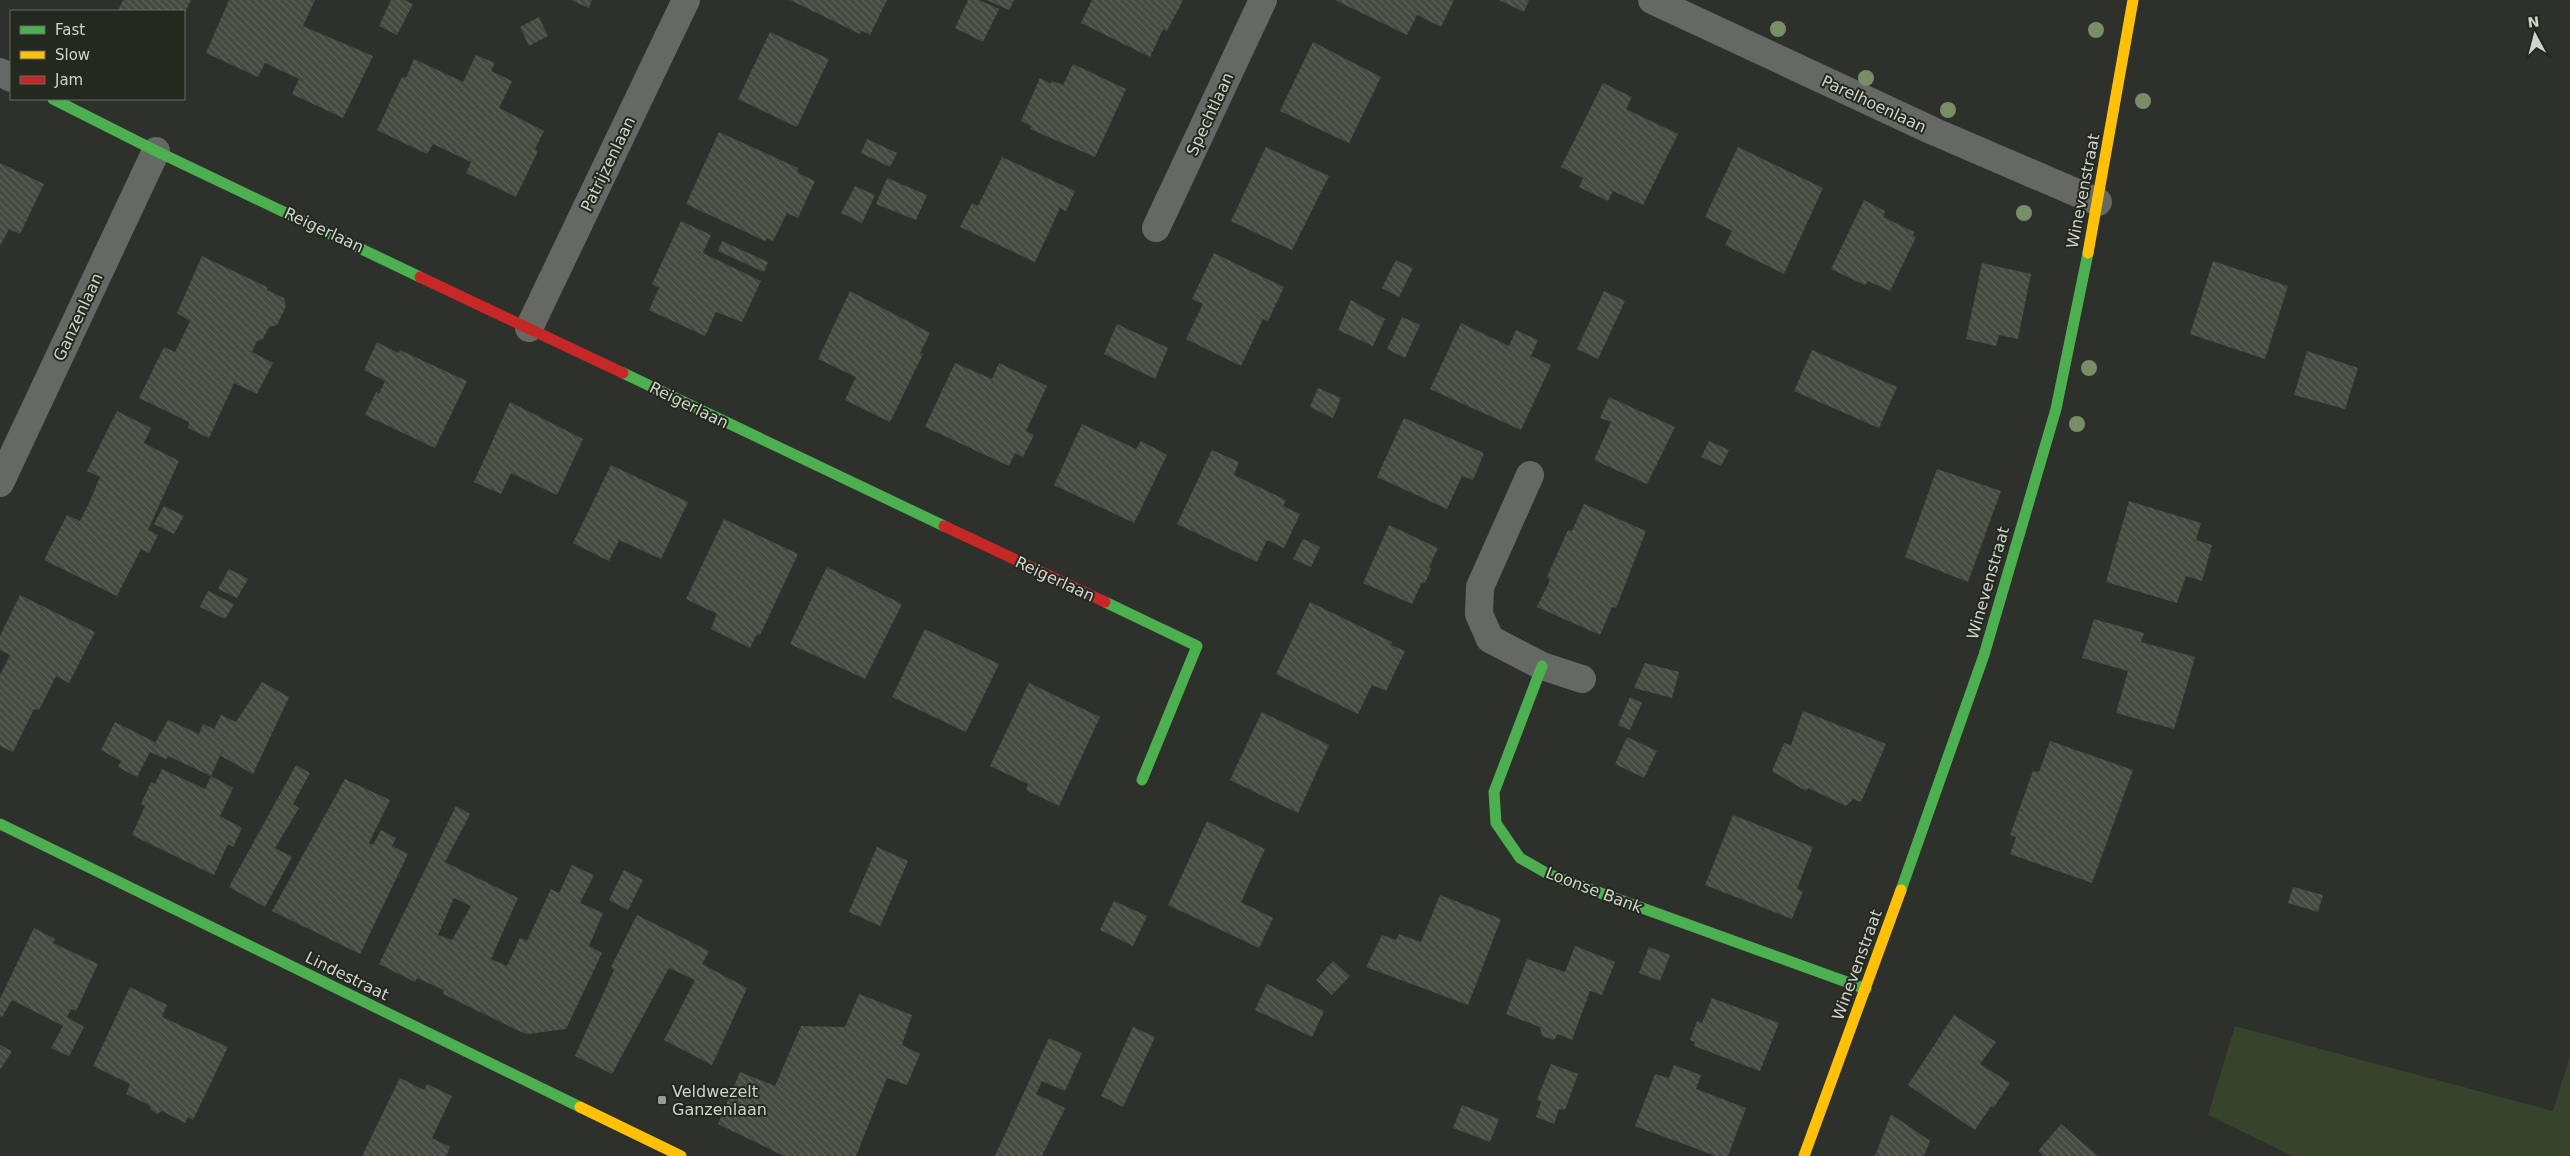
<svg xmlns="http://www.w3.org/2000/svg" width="2570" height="1156" viewBox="0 0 2570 1156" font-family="'DejaVu Sans',sans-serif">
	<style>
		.green { fill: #37442b }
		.building { fill: url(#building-back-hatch); fill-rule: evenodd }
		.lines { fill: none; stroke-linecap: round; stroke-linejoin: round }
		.street { stroke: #666963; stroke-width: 28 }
		.fast { stroke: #4caf50; stroke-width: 11 }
		.slow { stroke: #ffc107; stroke-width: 11 }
		.jam { stroke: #c62828; stroke-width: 11 }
		.tree { fill: #798d67 }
		.poi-dot { fill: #979b94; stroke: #23291e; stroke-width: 2 }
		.labels { text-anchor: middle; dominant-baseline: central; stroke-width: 4; stroke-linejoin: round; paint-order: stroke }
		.street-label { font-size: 16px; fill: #d0d4cd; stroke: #23291e }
		.poi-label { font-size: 16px; fill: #d0d4cd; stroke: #23291e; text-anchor: start }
	</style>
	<defs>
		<pattern id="building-back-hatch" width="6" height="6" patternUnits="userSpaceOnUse" patternTransform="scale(1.25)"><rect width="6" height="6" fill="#454a41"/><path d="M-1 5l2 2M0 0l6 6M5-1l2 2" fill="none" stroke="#5f635b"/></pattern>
	</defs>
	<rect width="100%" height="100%" fill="#2d302b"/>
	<!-- green -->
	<path class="green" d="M2235,1026L2553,1111L2570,1056V1156H2292L2208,1115Z"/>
	<!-- building -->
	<path class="building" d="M123,0H191L184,14V11H118Z
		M229,0H315L303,26L373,56L343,118L292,94L299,79L265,63L258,77L206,53Z
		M391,0H404L413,4L397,35L379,26Z
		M571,0H592L589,8Z
		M790,0H887L870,35L862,31L860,34Z
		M968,0H979L999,9L983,42L955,28Z
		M987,0H1014L1009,10Z
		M1092,0H1183L1167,31L1163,29L1150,57L1081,23Z
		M1335,0H1454L1441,27L1417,15L1407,35Z
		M1499,0H1529L1524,12Z
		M539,17L548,36L529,46L520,27Z
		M770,32L829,59L797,127L738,99Z
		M1313,42L1381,77L1349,143L1280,111Z
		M476,55L495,63L491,71L512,81L499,108L544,131L535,149L538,151L516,197L466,173L471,162L433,144L427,154L377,130L402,77L406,78L414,59L463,82Z
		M1073,64L1126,89L1095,157L1030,129L1031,126L1021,121L1040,78L1051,84L1052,81L1063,85Z
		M1603,83L1632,97L1626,109L1678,134L1643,205L1613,191L1608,201L1579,187L1583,178L1561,167Z
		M719,132L798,168V173L815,181L798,218L787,213L773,241L767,238L765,241L686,204Z
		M867,139L897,153L890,167L861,153Z
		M1266,147L1329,176L1292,250L1231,221Z
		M1738,147L1823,188L1784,274L1725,245L1732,231L1705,217Z
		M1002,157L1075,191L1066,211L1060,208L1035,262L960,227L972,203L978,206Z
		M0,163L44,184L20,234L9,229L0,246Z
		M887,178L927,195L916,220L876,204Z
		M855,186L875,195L862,223L841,213Z
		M1864,200L1885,211L1883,217L1914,232L1913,236L1916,237L1890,291L1868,281L1865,285L1831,269Z
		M681,221L711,235L703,253L761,281L742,322L716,312L705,336L649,310L659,288L652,284Z
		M722,241L768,262L764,272L718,251Z
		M1214,253L1284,287L1268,321L1263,319L1241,366L1186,339L1203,304L1192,299Z
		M202,256L267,287V290L284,298L286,306L277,325L269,327L263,339L257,341L252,352L273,363L257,394L234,383L209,438L188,428L189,422L139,398L164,347L175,352L183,336L190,321L177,313Z
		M1396,260L1413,268L1399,297L1382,288Z
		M2213,261L2288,286L2265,359L2190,334Z
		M1982,263L2031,274L2018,339L1999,335L1996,346L1966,339Z
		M850,291L930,333L920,353L923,354L890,422L845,400L856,377L818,359Z
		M1604,291L1625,301L1598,359L1577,349Z
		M1351,300L1385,319L1373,346L1338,330Z
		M1402,317L1420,325L1405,358L1387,349Z
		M1461,323L1509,346L1516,330L1538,340L1531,356L1551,365L1521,430L1430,389Z
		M1117,324L1168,348L1155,379L1104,354Z
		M377,342L398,353L400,350L467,381L435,448L365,415L376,392L379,394L385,381L364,370Z
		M1812,350L1897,387L1879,428L1794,391Z
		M2307,351L2358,368L2345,409L2294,395Z
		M955,363L992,379L999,363L1047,386L1026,431L1034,435L1023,457L1015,453L1009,466L925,427Z
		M1318,388L1341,398L1333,418L1310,407Z
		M1609,397L1675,427L1647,484L1594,460L1611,422L1600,418Z
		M510,402L583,439L557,495L511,473L501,494L474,482Z
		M117,411L151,428L144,443L179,461L148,530L158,535L149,553L141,549L117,596L44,560L67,515L80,521L90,501L100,477L87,471Z
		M1404,418L1484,453L1473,480L1462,476L1447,509L1377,477Z
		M1082,424L1136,449L1141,441L1167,455L1134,523L1054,485Z
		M1709,441L1729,450L1721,466L1701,457Z
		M1212,450L1239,462L1234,475L1286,500L1283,506L1300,514L1284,548L1267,540L1257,562L1177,524Z
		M611,465L688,502L661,559L619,540L609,561L573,543Z
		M1937,469L2001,491L1968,582L1905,557Z
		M2129,501L2201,523L2196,540L2212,545L2202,581L2186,576L2177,603L2106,582Z
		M1584,504L1646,531L1616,608L1612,607L1600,635L1537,607L1550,580L1547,577L1568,530L1572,531Z
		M164,506L184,516L174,534L154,524Z
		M724,519L798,554L760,635L757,634L750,648L711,629L717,614L686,599Z
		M1389,525L1438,548L1429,567L1431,569L1425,583L1422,582L1412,604L1363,583Z
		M1303,539L1320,547L1311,567L1293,559Z
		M827,567L902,604L865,679L790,644Z
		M229,569L248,579L237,598L218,589Z
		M208,591L234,604L225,619L200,607Z
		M20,595L95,632L69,683L56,676L39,710L34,709L13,752L0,746V675L10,655L0,650V636Z
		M1310,602L1392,642L1391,645L1405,651L1386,691L1372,685L1358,714L1276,674Z
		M2094,619L2144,633L2141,642L2195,657L2174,729L2116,713L2128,671L2082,658Z
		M925,629L999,664L966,732L892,697Z
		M1645,663L1679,672L1672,698L1634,688Z
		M262,682L289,697L253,774L221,756L223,749L211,776L168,756L166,759L150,752L137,777L118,767L121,761L101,750L115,722L155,742L152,749L168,720L199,734L203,724L214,729L221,715L236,722Z
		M1029,683L1100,717L1059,806L1026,790L1028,784L990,766Z
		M1630,697L1642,703L1630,730L1618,725Z
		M1803,711L1886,744L1861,802L1853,799L1846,806L1808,788L1806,791L1772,771L1784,743L1791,745Z
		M1262,712L1329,745L1298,813L1230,780Z
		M1627,737L1657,751L1644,778L1615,764Z
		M2050,741L2133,770L2092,883L2010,854L2016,837L2010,835L2033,771L2039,772Z
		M296,765L310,773L293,804L299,808L275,848L292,857L265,907L229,887Z
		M162,769L205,789L211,776L233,788L220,816L242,828L233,847L228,844L214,875L132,835L145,806L141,804L151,782L155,784Z
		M345,779L390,800L369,843L373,845L381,830L396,838L392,846L408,854L360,954L272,911Z
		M456,806L470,814L445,862L518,898L491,959L507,966L520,938L527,941L551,889L559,893L572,865L594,875L580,903L603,913L589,946L602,953L566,1029L527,1034L519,1031L443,994L444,990L417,978L415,982L379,964ZM454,898L471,906L452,940L438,935Z
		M1733,815L1813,847L1797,889L1803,891L1792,919L1705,885Z
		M1207,821L1265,849L1241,902L1273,918L1259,948L1168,905Z
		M877,847L908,861L880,926L849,912Z
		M624,870L643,880L628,910L609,900Z
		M2293,887L2323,895L2318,912L2288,903Z
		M1440,895L1501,919L1468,1005L1366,967L1382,935L1396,940L1399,934L1421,942Z
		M1114,901L1147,916L1133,946L1100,930Z
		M637,915L709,951L702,964L747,988L712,1065L664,1040L695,980L669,968L612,1074L575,1056L614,970L611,967Z
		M34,928L55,939L53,943L98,964L76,1011L71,1009L67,1017L84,1027L69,1056L51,1048L63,1026L12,1000L2,1017L0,1016V999Z
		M1575,946L1615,962L1602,995L1590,991L1572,1040L1558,1034L1554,1040L1542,1036L1540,1027L1506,1014L1527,959L1565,972Z
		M1649,947L1670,955L1660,981L1639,973Z
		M1333,961L1350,976L1332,995L1316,980Z
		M1267,984L1324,1011L1312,1037L1255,1010Z
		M130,987L167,1005L162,1017L228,1047L193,1120L188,1117L185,1123L162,1111L157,1114L151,1110L149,1105L126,1094L130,1084L93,1066Z
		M859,994L912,1015L902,1045L920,1054L907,1085L887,1078L856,1156H784L718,1124L740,1072L775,1086L801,1026L845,1027Z
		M1712,998L1779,1023L1760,1071L1694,1046L1695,1042L1690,1040L1697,1021L1702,1023Z
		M1954,1015L1996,1042L1980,1064L2010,1083L1994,1107L1991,1106L1975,1130L1908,1085Z
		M1133,1027L1155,1037L1123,1107L1101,1096Z
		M1049,1038L1082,1053L1065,1091L1042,1081L1036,1094L1065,1108L1042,1156H995Z
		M0,1045L12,1051L0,1070Z
		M1551,1064L1578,1074L1565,1110L1559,1109L1554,1124L1536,1117L1541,1102L1537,1100Z
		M1674,1065L1701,1075L1696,1089L1746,1108L1728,1156H1716L1635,1126L1655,1074L1669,1078Z
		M400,1078L424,1090L427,1084L452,1096L432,1138L450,1147L446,1156H362Z
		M1462,1105L1499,1119L1490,1142L1453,1128Z
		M1891,1114L1930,1141L1924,1156H1875Z
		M2061,1124L2098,1156H2044L2038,1151Z"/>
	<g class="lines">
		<!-- street -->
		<path class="street" d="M1652,0L1933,131L2098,202
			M0,72L11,78
			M1156,228L1263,0
			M529,328L686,0
			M1530,475L1480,587L1479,614L1490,639L1542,666L1582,679
			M0,483L156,151"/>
		<!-- fast -->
		<path class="fast" d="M53,99L156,151L420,277
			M623,373L944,526
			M1105,602L1197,646L1142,780
			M1542,666L1494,792L1496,823L1520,858L1548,874L1866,989
			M0,824L580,1107
			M1901,890L1984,655L2056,409L2088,253"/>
		<!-- slow -->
		<path class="slow" d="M2088,253L2133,0
			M580,1107L681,1156
			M1804,1156L1901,890"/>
		<!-- jam -->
		<path class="jam" d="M420,277L623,373
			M944,526L1105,602"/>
	</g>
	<!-- trees -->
	<g class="tree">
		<circle cx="1778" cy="29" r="8"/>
		<circle cx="2096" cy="30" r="8"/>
		<circle cx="1866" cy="78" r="8"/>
		<circle cx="2143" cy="101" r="8"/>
		<circle cx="1948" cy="110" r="8"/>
		<circle cx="2024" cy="213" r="8"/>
		<circle cx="2089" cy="368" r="8"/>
		<circle cx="2077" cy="424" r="8"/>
	</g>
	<!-- markers -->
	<rect class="poi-dot" x="657" y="1095" width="10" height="10" rx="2.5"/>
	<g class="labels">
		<!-- street labels -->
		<g class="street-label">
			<text transform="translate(1874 104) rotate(25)">Parelhoenlaan</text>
			<text transform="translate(1210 114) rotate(-65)">Spechtlaan</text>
			<text transform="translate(608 164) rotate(-64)">Patrijzenlaan</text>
			<text transform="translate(2083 191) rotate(-79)">Winevenstraat</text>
			<text transform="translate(324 230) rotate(25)">Reigerlaan</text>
			<text transform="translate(78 317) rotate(-65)">Ganzenlaan</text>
			<text transform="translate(689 405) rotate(26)">Reigerlaan</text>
			<text transform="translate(1055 579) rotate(25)">Reigerlaan</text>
			<text transform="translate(1988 583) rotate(-74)">Winevenstraat</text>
			<text transform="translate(1594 890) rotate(21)">Loonse Bank</text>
			<text transform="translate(1857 965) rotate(-70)">Winevenstraat</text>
			<text transform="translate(347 976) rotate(26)">Lindestraat</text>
		</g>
		<!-- poi labels -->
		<g class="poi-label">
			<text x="672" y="1091">Veldwezelt<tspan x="672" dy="18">Ganzenlaan</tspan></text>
		</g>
	</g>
	<!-- legend -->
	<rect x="10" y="10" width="175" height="90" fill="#23291e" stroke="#686d64"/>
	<rect x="20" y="26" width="25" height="8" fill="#4caf50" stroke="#686d64"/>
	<text x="55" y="35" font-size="15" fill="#d0d4cd">Fast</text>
	<rect x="20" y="51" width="25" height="8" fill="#ffc107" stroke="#686d64"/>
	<text x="55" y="60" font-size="15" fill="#d0d4cd">Slow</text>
	<rect x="20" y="76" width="25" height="8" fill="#c62828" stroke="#686d64"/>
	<text x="55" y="85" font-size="15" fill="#d0d4cd">Jam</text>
	<!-- north arrow -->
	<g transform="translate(2535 35) rotate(353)" stroke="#23291e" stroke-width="4" paint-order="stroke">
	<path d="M0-4L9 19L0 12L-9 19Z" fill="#d0d4cd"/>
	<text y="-8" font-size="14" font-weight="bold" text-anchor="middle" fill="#d0d4cd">N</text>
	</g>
</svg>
